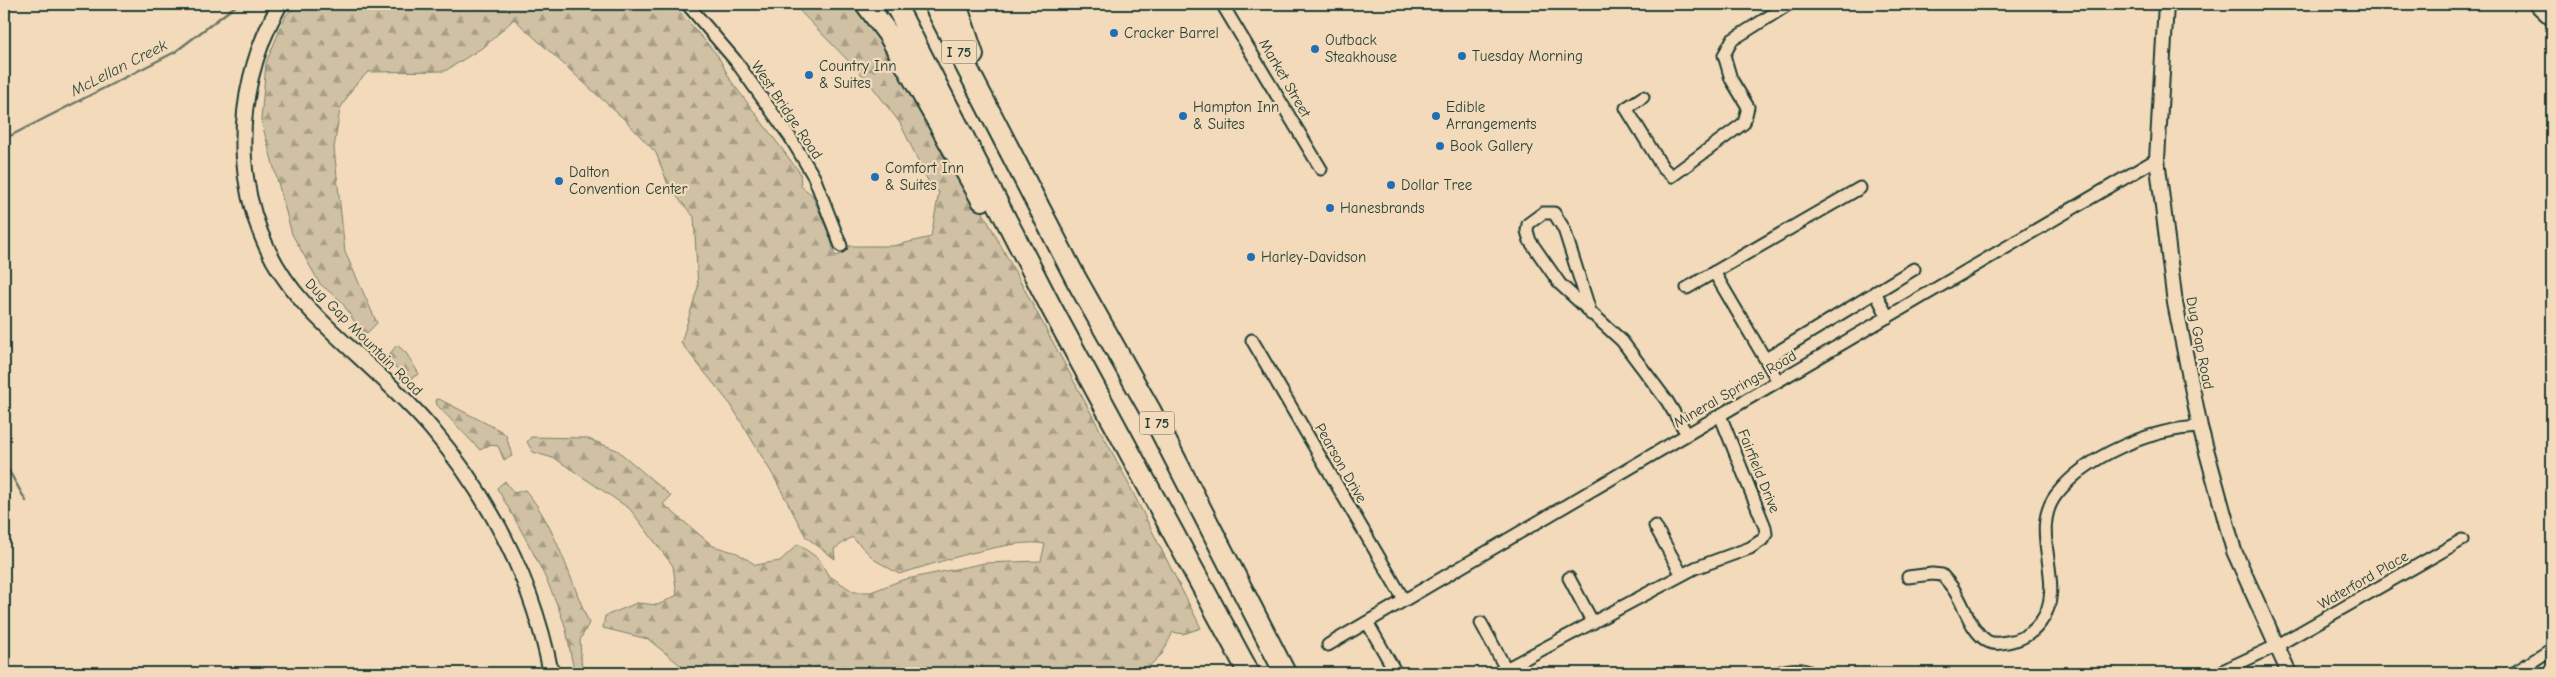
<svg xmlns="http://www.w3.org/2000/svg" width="2556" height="677" viewBox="0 0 2556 677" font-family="'Comic Neue',sans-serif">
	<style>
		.forest { fill: url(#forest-firs); stroke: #787f6c }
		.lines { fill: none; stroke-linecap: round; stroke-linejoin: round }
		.stream { stroke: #6c7665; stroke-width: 2.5 }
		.minor-casing { stroke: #1f3d34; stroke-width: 15 }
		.tertiary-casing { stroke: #1f3d34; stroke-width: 18 }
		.motorway-casing { stroke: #1f3d34; stroke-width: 24 }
		.minor { stroke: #f2daba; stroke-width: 11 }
		.tertiary { stroke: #f2daba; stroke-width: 14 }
		.motorway { stroke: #f2daba; stroke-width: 20 }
		.poi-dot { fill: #1f6fb2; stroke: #f2daba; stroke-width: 2 }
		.labels { text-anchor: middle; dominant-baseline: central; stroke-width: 4.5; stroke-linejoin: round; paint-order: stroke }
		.shield { fill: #f2daba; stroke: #5e6c5c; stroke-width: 1 }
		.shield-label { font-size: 14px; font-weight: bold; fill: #1f3d34 }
		.poi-label { font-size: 15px; fill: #1f3d34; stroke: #f2daba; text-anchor: start }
		.street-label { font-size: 15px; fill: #1f3d34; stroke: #f2daba }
		.water-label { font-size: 16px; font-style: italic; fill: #324b40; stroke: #f2daba }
	</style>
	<defs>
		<pattern id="forest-firs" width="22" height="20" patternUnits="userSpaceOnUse" patternTransform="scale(1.25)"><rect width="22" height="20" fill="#d0c1a4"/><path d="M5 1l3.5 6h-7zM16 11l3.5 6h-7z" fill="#a89e86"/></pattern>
	</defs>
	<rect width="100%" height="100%" fill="#f2daba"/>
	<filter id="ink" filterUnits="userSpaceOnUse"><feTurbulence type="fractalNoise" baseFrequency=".02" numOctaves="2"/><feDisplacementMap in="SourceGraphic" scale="10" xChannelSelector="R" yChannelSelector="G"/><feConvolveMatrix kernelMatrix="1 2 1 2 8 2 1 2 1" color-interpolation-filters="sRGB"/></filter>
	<g filter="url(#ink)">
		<!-- forest -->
		<path class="forest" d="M298,4H673L718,56L731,81L800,173L801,186L812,195L829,234L835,256L842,254L846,246H893L931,237L939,192L931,187L900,123L868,81L793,4H861L908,73L1120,467L1201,628L1183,634L1173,632L1162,654L1142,673H676L685,669L648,639L603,628L605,616L637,603L658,605L677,595L673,566L630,509L556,459L533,452L527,442L531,437L586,438L617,450L671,496L663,504L713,546L737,553L756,565L780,561L798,544L819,559L828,575L854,592H871L902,580L985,563L1041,561L1045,544C1014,537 933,564 899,574L875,560L852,537L834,549L835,559L806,537L773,475L731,405L681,343L698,287L694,217L669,187L656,153L626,121L514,19L485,46L445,71L368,72L354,86L340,109L334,148L345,252L377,323L364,336L341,301L320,284L292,234L261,120L266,63L286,15Z
			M397,345L406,353L419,374L411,378L391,364L388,356Z
			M439,399L501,431L506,435L512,456L504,460L498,446L489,445L480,450L437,405L436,400Z
			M505,481L514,493L525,490C555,524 571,582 589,623L580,640L582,673H578L574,668C569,652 569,636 563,620C546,573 522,531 497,488Z"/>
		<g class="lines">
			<!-- stream -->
			<path class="stream" d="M4,139L175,52L238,4
				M4,462L26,501"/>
			<!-- minor casing -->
			<g class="minor-casing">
				<path id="minor" d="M687,4L735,60L790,137L814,177L841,246
					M1222,4L1321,169
					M2534,4L2552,21
					M1643,97L1626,108L1663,168L1672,176L1744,123L1748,107L1731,79L1724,55L1732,40L1789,4
					M1714,272L1778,381
					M1687,288L1860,188
					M1875,292L1888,317
					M1591,314L1564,229L1554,213H1543L1528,224L1527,231L1530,241L1560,284L1622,341L1667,401L1687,434
					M1252,340L1404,600
					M1766,359L1914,269
					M1655,526L1682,575
					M1908,577L1932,574L1942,575C1946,580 1951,585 1954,590C1965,606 1970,630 1987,641C1995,646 2007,642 2016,640C2026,637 2034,631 2040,623C2069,585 2027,533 2056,495C2087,455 2151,429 2200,427
					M1569,578L1593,623
					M1367,622L1396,673
					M1481,623L1506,669
					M1328,645L2157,159
					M1498,673L1695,568L1750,548L1762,540L1766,534L1765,527L1720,415
					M1778,673C1789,669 1800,667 1811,673
					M2218,673L2278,645L2462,540
					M2514,673L2552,649"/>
			</g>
			<!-- tertiary casing -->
			<g class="tertiary-casing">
				<path id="tertiary" d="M280,4C227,97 229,219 303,302C343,346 392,382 431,428C491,499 533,581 551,673
					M2166,4L2157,159L2175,303L2200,427L2234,551L2289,673"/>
			</g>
			<!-- motorway casing -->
			<g class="motorway-casing">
				<path id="motorway" d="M866,4L889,35L982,200
					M895,4L1051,307L1249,673
					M934,4L1076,279L1151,412L1285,673
					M956,4L973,55"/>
			</g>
			<!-- minor -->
			<use href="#minor" class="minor"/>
			<!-- tertiary -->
			<use href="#tertiary" class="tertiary"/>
			<!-- motorway -->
			<use href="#motorway" class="motorway"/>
		</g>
	</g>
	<!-- markers -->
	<g class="poi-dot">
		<circle cx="1114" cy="33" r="5"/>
		<circle cx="1315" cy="49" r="5"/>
		<circle cx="1462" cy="56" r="5"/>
		<circle cx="809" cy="75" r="5"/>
		<circle cx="1183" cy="116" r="5"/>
		<circle cx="1436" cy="116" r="5"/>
		<circle cx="1440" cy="146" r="5"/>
		<circle cx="875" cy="177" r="5"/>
		<circle cx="559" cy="181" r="5"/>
		<circle cx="1391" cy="185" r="5"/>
		<circle cx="1330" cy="208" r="5"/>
		<circle cx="1251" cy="257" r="5"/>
	</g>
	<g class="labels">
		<!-- shield labels -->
		<g class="shield">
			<rect x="941.5" y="40.5" width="35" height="23" rx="4"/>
			<rect x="1139.5" y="411.5" width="35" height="23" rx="4"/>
		</g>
		<g class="shield-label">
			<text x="959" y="52">I 75</text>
			<text x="1157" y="423">I 75</text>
		</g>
		<!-- poi labels -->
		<g class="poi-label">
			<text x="1124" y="33">Cracker Barrel</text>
			<text x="1325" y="40">Outback<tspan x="1325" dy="17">Steakhouse</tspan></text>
			<text x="1472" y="56">Tuesday Morning</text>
			<text x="819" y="66">Country Inn<tspan x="819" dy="17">&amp; Suites</tspan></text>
			<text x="1193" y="107">Hampton Inn<tspan x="1193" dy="17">&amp; Suites</tspan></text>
			<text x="1446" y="107">Edible<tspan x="1446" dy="17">Arrangements</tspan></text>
			<text x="1450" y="146">Book Gallery</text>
			<text x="885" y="168">Comfort Inn<tspan x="885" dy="17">&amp; Suites</tspan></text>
			<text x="569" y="172">Dalton<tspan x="569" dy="17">Convention Center</tspan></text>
			<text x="1401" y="185">Dollar Tree</text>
			<text x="1340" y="208">Hanesbrands</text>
			<text x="1261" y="257">Harley-Davidson</text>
		</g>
		<!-- street labels -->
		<g class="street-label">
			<text transform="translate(1285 78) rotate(60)">Market Street</text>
			<text transform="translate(787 110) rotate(56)">West Bridge Road</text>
			<text transform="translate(364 337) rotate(45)">Dug Gap Mountain Road</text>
			<text transform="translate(2200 343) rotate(79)">Dug Gap Road</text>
			<text transform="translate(1735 389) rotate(-30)">Mineral Springs Road</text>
			<text transform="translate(1341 463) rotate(60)">Pearson Drive</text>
			<text transform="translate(1759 471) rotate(68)">Fairfield Drive</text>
			<text transform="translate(2363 580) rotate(-30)">Waterford Place</text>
		</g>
		<!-- water labels -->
		<g class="water-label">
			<text transform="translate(119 68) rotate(-27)">McLellan Creek</text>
		</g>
	</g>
	<!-- margin -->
	<rect width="2556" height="677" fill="none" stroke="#f2daba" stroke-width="20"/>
	<rect x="10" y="10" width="2536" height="657" fill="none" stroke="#1f3d34" stroke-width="2" filter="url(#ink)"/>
</svg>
